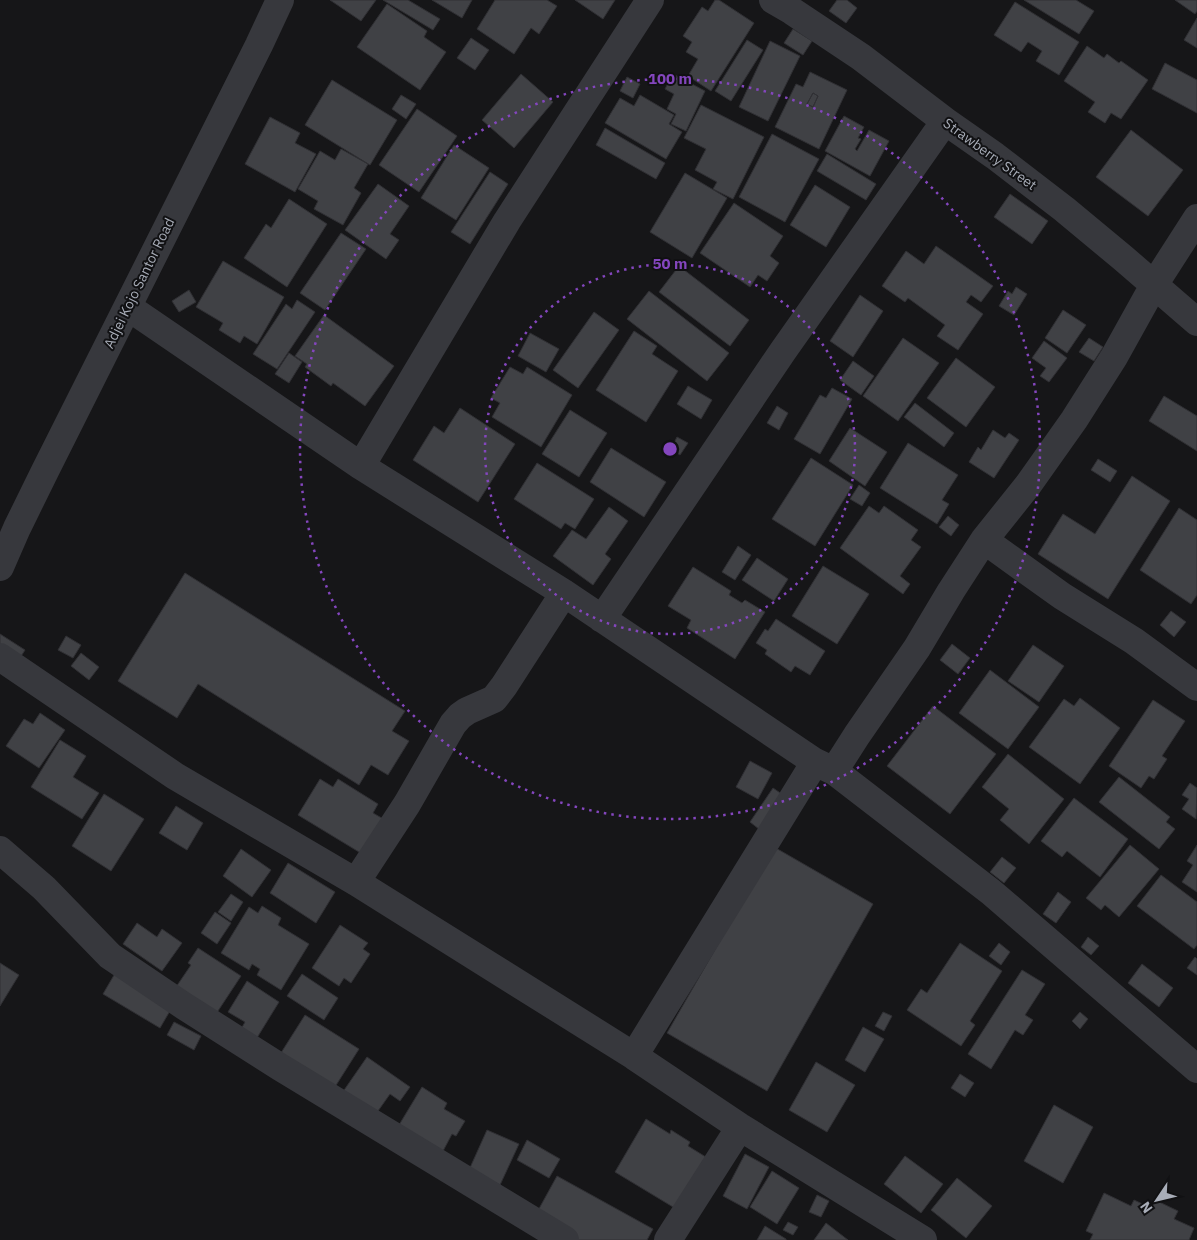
<svg xmlns="http://www.w3.org/2000/svg" width="1197" height="1240" viewBox="0 0 1197 1240" font-family="'IBM Plex Sans',sans-serif">
	<style>
		.building { fill: #404145; stroke: #303034; fill-rule: evenodd }
		.lines { fill: none; stroke-linecap: round; stroke-linejoin: round }
		.minor { stroke: #37383d; stroke-width: 28 }
		.ring { fill: none; stroke: #8446be; stroke-width: 2.5; stroke-dasharray: 2.5 5 }
		.labels { text-anchor: middle; dominant-baseline: central; stroke-width: 4; stroke-linejoin: round; paint-order: stroke }
		.street-label { font-size: 14px; fill: #a8adb8; stroke: #111113 }
		.centre { fill: #8446be; stroke: #111113; stroke-width: 2.5 }
		.ring-label { font-size: 15px; text-anchor: middle; font-weight: bold; fill: #8446be; stroke: #111113; stroke-width: 4; stroke-linejoin: round; paint-order: stroke }
	</style>
	<rect width="100%" height="100%" fill="#161618"/>
	<!-- building -->
	<path class="building" d="M330,0H376L361,21Z
		M383,0H408L440,19L433,30Z
		M432,0H472L462,18Z
		M495,0H547L557,6L539,34L531,28L514,54L477,29Z
		M575,0H615L603,19Z
		M715,0H719L754,23L711,91L688,76L698,59L686,52L692,42L683,36L702,7L708,11Z
		M837,0H847L857,8L846,23L829,11Z
		M1024,0H1076L1094,11L1079,34Z
		M1175,0H1197V11L1195,14Z
		M1015,2L1079,42L1059,75L1036,61L1042,51L1028,42L1021,52L994,35Z
		M387,4L427,31L424,37L446,52L420,90L357,47Z
		M1197,18V48L1184,40Z
		M793,29L812,41L803,55L784,43Z
		M471,38L489,50L475,70L457,58Z
		M747,40L763,50L731,101L715,91Z
		M770,41L800,56L768,121L739,107Z
		M1087,46L1104,58L1107,54L1119,63L1121,61L1148,80L1121,119L1111,113L1105,123L1088,112L1095,102L1064,81Z
		M1165,63L1197,80V113L1152,89Z
		M810,72L847,90L819,149L775,127L796,84L803,87ZM813,93L818,96L813,107L807,104Z
		M521,74L553,102L514,148L482,120Z
		M673,74L705,91L686,131L671,124L676,114L667,109L674,94L665,89Z
		M627,77L640,84L633,98L620,91Z
		M332,80L397,120L370,165L305,125Z
		M813,93L818,96L813,107L807,104Z
		M401,95L416,104L406,119L392,109Z
		M640,95L674,115L669,124L682,132L666,159L605,123L620,98L634,106Z
		M701,105L764,137L733,199L713,189L717,182L695,170L706,149L684,138Z
		M417,109L457,136L419,192L379,165Z
		M844,116L864,127L858,138L861,139L855,149L857,151L869,130L889,141L870,176L825,151Z
		M270,117L300,133L295,143L316,154L295,192L245,164Z
		M605,128L665,163L656,179L596,145Z
		M1131,130L1183,170L1148,216L1096,177Z
		M772,134L819,159L785,222L739,197Z
		M454,145L489,168L456,220L421,198Z
		M341,149L368,164L354,188L361,193L343,225L314,209L318,201L298,189L320,151L335,160Z
		M827,154L876,184L866,200L817,171Z
		M490,172L508,184L470,244L451,232Z
		M685,173L727,198L692,258L650,232Z
		M378,184L409,206L390,234L399,240L386,259L345,230Z
		M815,185L850,207L826,247L790,225Z
		M1010,194L1048,221L1032,244L994,217Z
		M289,199L327,224L287,287L244,258L266,224L271,228Z
		M734,203L783,236L770,256L779,263L767,281L758,275L750,287L700,253Z
		M341,233L366,249L325,310L300,293Z
		M936,246L993,286L981,302L971,295L966,302L983,314L958,350L937,336L945,325L908,298L905,302L882,286L906,251L924,264Z
		M223,261L284,297L257,344L244,336L240,343L219,330L223,323L196,307Z
		M679,266L749,320L730,346L659,292Z
		M1016,287L1027,294L1014,315L999,306L1008,291L1012,294Z
		M189,290L196,302L179,312L172,301Z
		M649,291L729,353L707,381L627,319Z
		M860,295L883,311L853,357L830,341Z
		M297,300L315,312L277,369L253,354L286,304L292,309Z
		M1063,310L1086,325L1067,353L1045,338Z
		M594,312L619,330L578,388L553,370Z
		M324,315L394,366L365,406L333,383L331,386L305,367L307,364L295,356Z
		M634,331L657,346L652,354L678,371L646,422L596,390Z
		M530,333L559,349L546,372L518,356Z
		M903,338L939,363L898,421L863,396Z
		M1089,338L1103,347L1094,361L1079,352Z
		M1044,341L1067,358L1049,382L1040,376L1046,368L1032,358Z
		M289,353L302,362L289,383L275,374Z
		M956,358L995,387L966,427L927,398Z
		M853,361L874,376L861,395L840,380Z
		M510,367L523,374L527,367L572,395L541,447L492,417L500,403L491,398Z
		M688,386L712,400L701,419L677,404Z
		M832,388L852,399L820,454L794,439L820,395L826,398Z
		M1164,396L1197,416V451L1149,421Z
		M915,403L954,433L944,447L904,417Z
		M777,406L788,413L779,430L767,423Z
		M460,408L515,444L478,502L413,460L434,426L444,433Z
		M570,410L607,433L579,477L542,454Z
		M850,428L887,452L865,486L829,461Z
		M993,430L1005,438L1009,433L1019,440L994,478L969,462L978,447L981,450Z
		M677,437L688,443L680,455L671,449Z
		M908,443L958,475L942,500L949,504L937,524L880,488Z
		M611,448L666,482L644,517L590,482Z
		M811,458L853,485L815,546L772,519Z
		M1098,459L1117,471L1110,482L1091,470Z
		M537,463L594,499L575,529L565,523L561,529L514,499Z
		M1132,476L1170,501L1108,599L1038,554L1063,514L1095,534Z
		M859,485L870,493L862,506L850,499Z
		M869,506L879,513L884,506L918,530L911,540L921,547L900,576L910,584L903,594L840,548Z
		M609,507L628,521L605,554L611,559L593,585L553,556L572,530L586,539Z
		M1179,508L1197,520V595L1191,604L1140,570Z
		M948,516L959,525L951,536L939,527Z
		M738,546L751,555L735,580L722,572Z
		M757,558L788,579L774,601L742,580Z
		M823,566L869,594L837,644L792,616Z
		M693,567L731,591L729,595L742,603L745,600L765,612L735,659L687,628L691,620L668,606Z
		M185,573L405,711L392,731L409,741L388,775L371,765L359,785L198,684L177,718L118,681Z
		M1171,611L1186,622L1174,637L1160,625Z
		M776,619L825,651L810,675L795,666L791,672L765,654L767,650L756,643L765,629L768,631Z
		M0,634L25,650L16,664L0,653Z
		M66,636L81,645L73,658L58,650Z
		M952,644L970,658L958,674L940,660Z
		M1033,645L1064,666L1039,702L1008,681Z
		M81,653L99,667L89,680L71,666Z
		M990,670L1039,707L1008,749L959,713Z
		M1080,698L1120,728L1080,784L1029,747L1064,699L1074,706Z
		M1153,700L1185,721L1162,756L1167,759L1154,779L1149,776L1141,788L1109,766Z
		M933,706L996,754L950,814L887,766Z
		M40,713L65,730L39,768L6,746L24,719L33,724Z
		M60,740L86,756L73,777L99,793L82,819L31,787Z
		M1008,754L1064,799L1029,844L1000,820L1009,809L982,787Z
		M750,761L772,773L758,799L736,787Z
		M1119,777L1170,817L1166,822L1175,829L1159,849L1099,802Z
		M320,779L333,787L338,779L378,804L373,813L385,820L364,855L298,815Z
		M1190,783L1197,788L1196,819L1182,809L1189,799L1182,795Z
		M773,788L789,799L764,833L750,822Z
		M104,794L144,819L111,871L72,846Z
		M1074,798L1128,839L1100,877L1067,851L1062,857L1041,841Z
		M176,806L203,823L187,850L159,833Z
		M1130,845L1159,869L1119,917L1105,905L1101,910L1086,898Z
		M1197,845V892L1182,882L1193,865L1187,861Z
		M774,847L873,904L767,1091L667,1033Z
		M241,849L271,870L252,897L223,876Z
		M1002,857L1016,868L1004,883L990,872Z
		M288,863L335,892L316,923L270,893Z
		M1161,875L1197,902V945L1194,949L1137,906Z
		M1058,892L1071,902L1056,923L1043,914Z
		M231,894L243,902L231,921L218,912Z
		M262,906L281,918L278,925L309,944L281,990L257,975L260,969L252,964L249,970L221,953L249,907L258,913Z
		M215,912L231,923L217,944L201,933Z
		M137,923L157,937L162,929L182,943L162,971L123,944Z
		M340,925L368,943L363,949L370,954L351,983L344,978L339,986L312,968Z
		M1088,937L1099,946L1091,955L1081,947Z
		M960,943L1002,971L970,1021L975,1025L961,1046L907,1010L921,989L927,993Z
		M999,943L1010,952L1001,965L989,956Z
		M198,948L241,976L214,1017L174,990L191,965L188,963Z
		M1195,957L1197,959V975L1187,968Z
		M0,963L19,975L0,1006Z
		M1142,964L1173,988L1159,1007L1128,983Z
		M117,970L174,1004L160,1028L103,994Z
		M1022,970L1045,984L1025,1015L1033,1020L1023,1035L1015,1030L991,1069L968,1054Z
		M302,974L338,998L324,1020L287,996Z
		M247,981L279,1002L255,1041L240,1031L245,1022L228,1012Z
		M883,1012L892,1016L884,1031L875,1026Z
		M1080,1012L1088,1019L1080,1029L1072,1021Z
		M305,1015L359,1049L333,1090L279,1056Z
		M174,1022L201,1036L194,1050L167,1035Z
		M863,1027L884,1039L865,1072L845,1060Z
		M367,1057L410,1087L400,1101L390,1094L373,1118L340,1096Z
		M816,1062L855,1085L827,1132L789,1110Z
		M960,1074L974,1083L965,1097L951,1088Z
		M422,1087L447,1103L444,1109L465,1121L456,1136L452,1134L443,1151L399,1125Z
		M1054,1105L1093,1127L1063,1183L1024,1161Z
		M646,1119L670,1134L671,1130L690,1142L688,1146L709,1159L678,1210L615,1172Z
		M487,1130L519,1144L500,1185L469,1170Z
		M527,1140L560,1159L549,1178L517,1160Z
		M745,1154L769,1167L747,1209L723,1196Z
		M905,1156L943,1184L921,1213L884,1184Z
		M772,1171L799,1188L777,1224L750,1207Z
		M557,1176L653,1229L647,1240H578L535,1216Z
		M957,1178L992,1206L966,1238L931,1210Z
		M1104,1193L1131,1206L1134,1200L1151,1208L1155,1200L1178,1211L1174,1219L1194,1228L1189,1240H1090L1093,1234L1086,1231Z
		M817,1195L829,1201L821,1217L809,1212Z
		M788,1222L798,1227L793,1235L783,1230Z
		M826,1223L848,1240H814Z
		M765,1226L786,1239V1240H757Z"/>
	<g class="lines">
		<!-- minor -->
		<path class="minor" d="M773,0L792,11L861,57L945,121L995,156L1064,209L1123,258L1197,322
			M128,307L361,466L564,593L815,762L834,771L991,892L1197,1069
			M361,466L507,221L650,0
			M984,540L1062,596L1134,641L1197,687
			M0,567L17,528L45,471L259,45L280,0
			M602,619L783,351L945,121
			M0,657L175,776L356,882L634,1056L740,1127L923,1240
			M834,771L857,735L917,648L951,591L984,540L1028,485L1074,420L1114,357L1154,285L1197,218
			M0,850L44,888L110,956L184,1006L280,1067L565,1240
			M356,882L407,804L453,724L460,716L467,711L494,699L504,686L564,593
			M634,1056L815,762
			M668,1240L740,1127"/>
	</g>
	<!-- distance rings -->
	<g class="ring">
		<circle cx="670" cy="449" r="185"/>
		<circle cx="670" cy="449" r="370"/>
	</g>
	<g class="labels">
		<!-- street labels -->
		<g class="street-label">
			<text transform="translate(990 154) rotate(36)">Strawberry Street</text>
			<text transform="translate(139 283) rotate(-64)">Adjei Kojo Santor Road</text>
		</g>
	</g>
	<circle cx="670" cy="449" r="8" class="centre"/>
	<g class="ring-label">
		<text x="670" y="84">100 m</text>
		<text x="670" y="269">50 m</text>
	</g>
	<!-- north arrow -->
	<g transform="translate(1157 1200) rotate(235)" stroke="#111113" stroke-width="4" paint-order="stroke">
	<path d="M0-4L9 19L0 12L-9 19Z" fill="#a8adb8"/>
	<text y="-8" font-size="14" font-weight="bold" text-anchor="middle" fill="#a8adb8">N</text>
	</g>
</svg>
